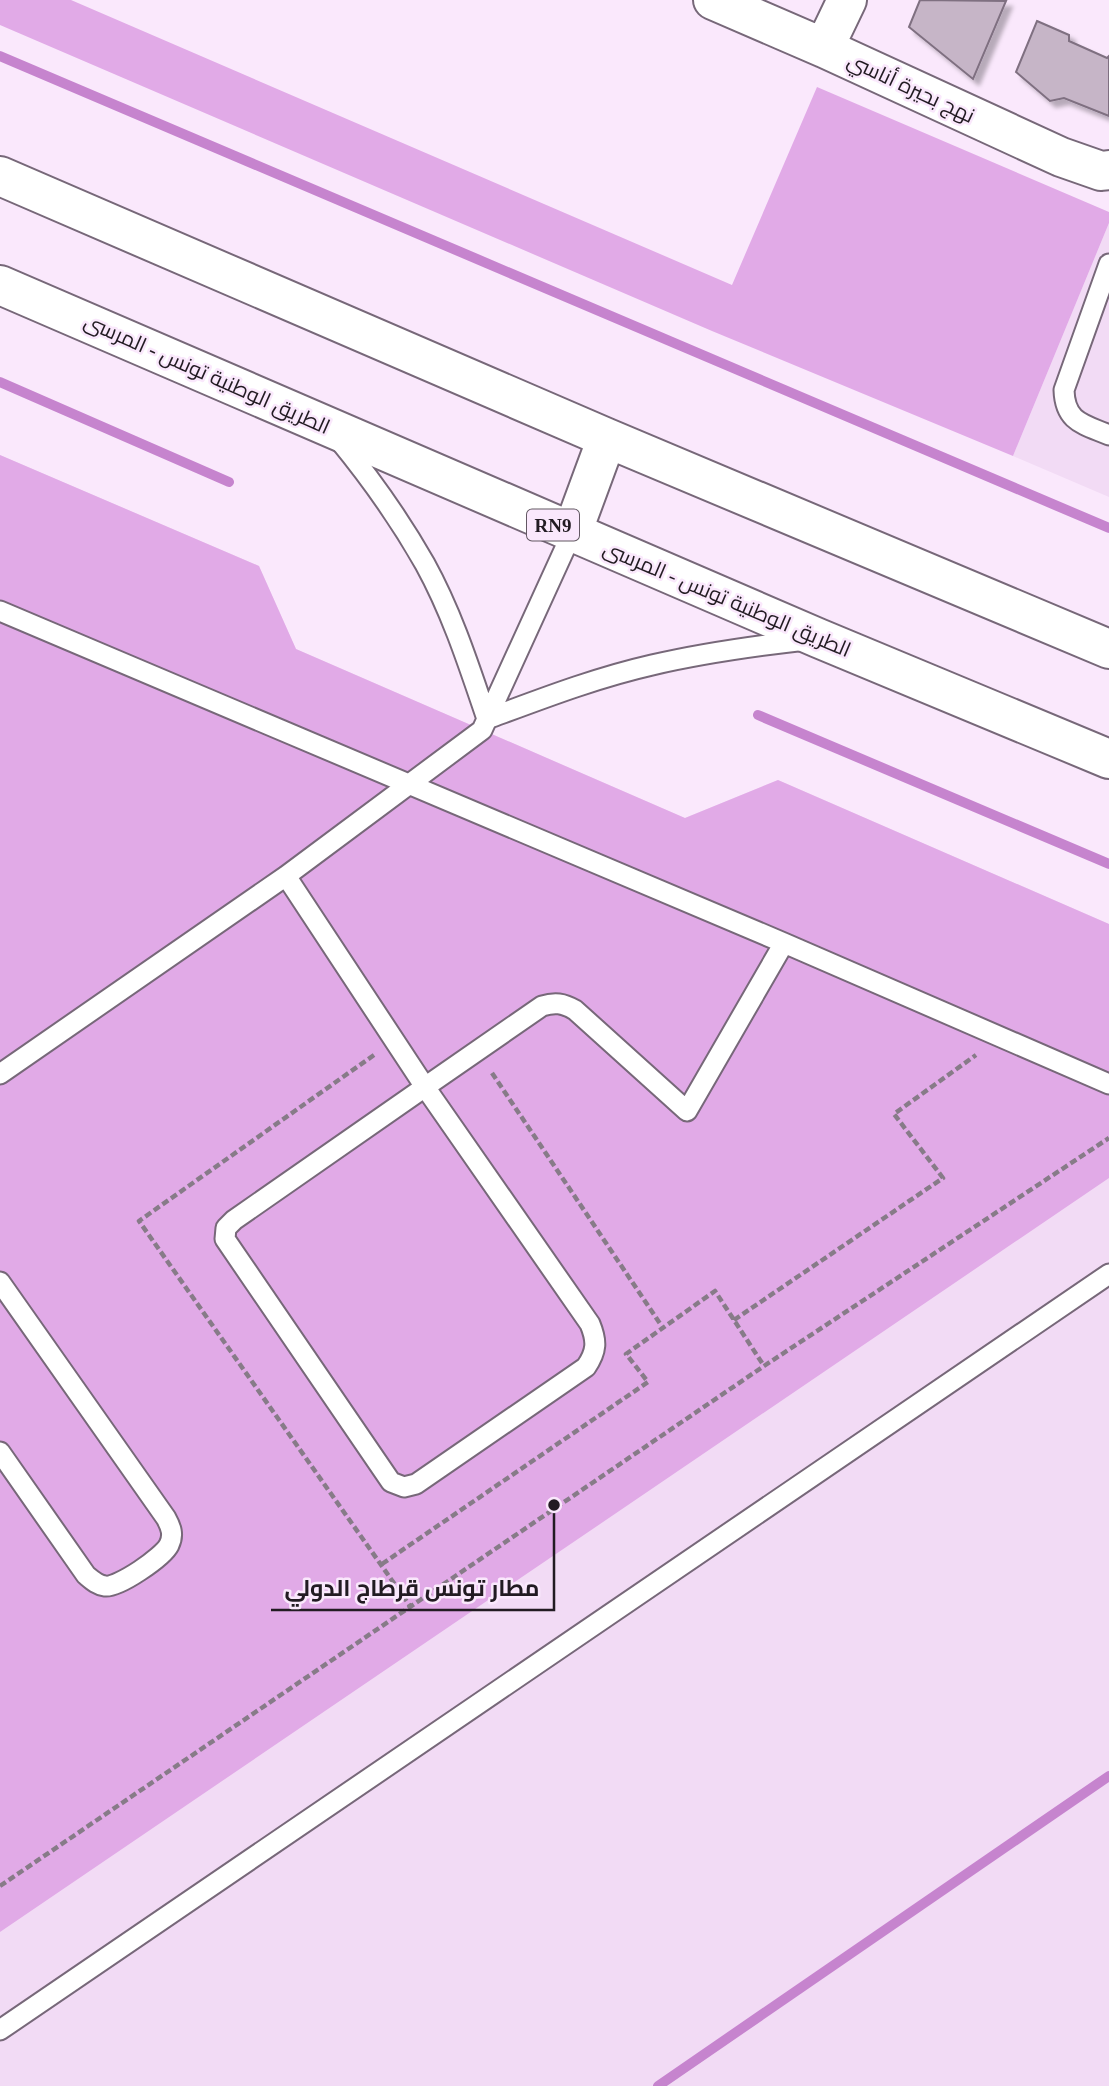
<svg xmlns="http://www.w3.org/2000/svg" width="1109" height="2086" viewBox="0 0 1109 2086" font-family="'Times New Roman',Cairo,serif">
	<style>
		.built { fill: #f2dbf5 }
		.green { fill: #e1aae7 }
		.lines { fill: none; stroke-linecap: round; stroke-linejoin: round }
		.stream { stroke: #c684ce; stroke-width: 10 }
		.building { fill: #c6b5c7; stroke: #7f7081; stroke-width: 2; filter: url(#shadow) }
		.lane-casing { stroke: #776879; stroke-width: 23 }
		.street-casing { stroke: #776879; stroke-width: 42 }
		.highway-casing { stroke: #776879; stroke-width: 42 }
		.path { stroke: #877b88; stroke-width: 4.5; stroke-dasharray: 7 3.5; stroke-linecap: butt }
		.lane { stroke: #fff; stroke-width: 19 }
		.street { stroke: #fff; stroke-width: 38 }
		.highway { stroke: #fff; stroke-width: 38 }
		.labels { text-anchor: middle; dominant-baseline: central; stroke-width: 5; stroke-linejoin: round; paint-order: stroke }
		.shield { fill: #fae8fc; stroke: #635863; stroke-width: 2 }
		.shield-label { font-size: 19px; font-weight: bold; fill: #221b22 }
		.street-label { font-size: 21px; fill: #221b22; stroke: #fae8fc }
		.leader { fill: none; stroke: #221b22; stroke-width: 2.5 }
		.callout-dot { fill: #221b22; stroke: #fae8fc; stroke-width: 2.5 }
		.callout-label { font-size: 23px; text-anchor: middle; font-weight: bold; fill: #221b22; stroke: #fae8fc; stroke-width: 5; stroke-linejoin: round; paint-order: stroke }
	</style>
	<defs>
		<filter id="shadow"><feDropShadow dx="6" dy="6" stdDeviation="2" flood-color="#0004"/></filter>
	</defs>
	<rect width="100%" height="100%" fill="#fae8fc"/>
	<!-- built -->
	<path class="built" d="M1109,223V497L1013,456Z
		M0,455L259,566L296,649L685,818L778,780L1109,924V2086H0Z"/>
	<!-- green -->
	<path class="green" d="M0,0H71L732,285L817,87L1109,212V223L1013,456L712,331L0,25Z
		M0,455L259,566L296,649L685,818L778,780L1109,924V1178L0,1932Z"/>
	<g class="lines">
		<!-- stream -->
		<path class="stream" d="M0,56L1109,528
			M0,382L229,482
			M758,715L1109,864
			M658,2086L1109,1776"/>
	</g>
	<!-- building -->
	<path class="building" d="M920,0L1006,1L973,79L909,27Z
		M1037,21L1069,35V41L1107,58L1109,56V116L1064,98L1050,101L1016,72Z"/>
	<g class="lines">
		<!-- lane casing -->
		<g class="lane-casing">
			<path id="lane" d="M1109,264L1064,390C1065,422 1083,424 1109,435
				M339,440C371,479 400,520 425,564C452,613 469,666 487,719C541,699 595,678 652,665C703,653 754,646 806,640
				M0,611L784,943L1109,1084
				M286,876L425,1087L542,1006C555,1002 563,1003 575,1010L687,1111L784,943
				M0,1074L286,876L482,730L572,533
				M425,1087L590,1324C597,1341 597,1351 586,1367L416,1484L404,1487L391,1482L225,1239L226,1228L234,1220Z
				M0,1282L166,1518C171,1527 174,1535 169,1545C163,1557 118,1588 105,1586C97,1585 92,1580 86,1575L0,1452
				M0,2030L1109,1274"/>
		</g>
		<!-- street casing -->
		<g class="street-casing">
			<path id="street" d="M713,0L824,48L1061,157L1101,171L1109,170
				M824,48L847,0"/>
		</g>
		<!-- highway casing -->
		<g class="highway-casing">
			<path id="highway" d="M0,176L607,438L1109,649
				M0,285L818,638L1109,759
				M572,533L607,438"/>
		</g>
		<!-- path -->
		<path class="path" d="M374,1055L139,1221L410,1606
			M492,1073L663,1328
			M734,1320L943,1178L894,1114L976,1055
			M382,1564L648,1382L626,1354L715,1291L764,1366
			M0,1886L764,1366L1109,1138"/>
		<!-- lane -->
		<use href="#lane" class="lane"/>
		<!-- street -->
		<use href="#street" class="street"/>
		<!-- highway -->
		<use href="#highway" class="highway"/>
	</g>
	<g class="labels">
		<!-- shield labels -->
		<rect class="shield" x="527" y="509.5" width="52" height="31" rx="5"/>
		<g class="shield-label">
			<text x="553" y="525">RN9</text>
		</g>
		<!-- street labels -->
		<g class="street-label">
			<text transform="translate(911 88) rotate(25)">نهج بحيرة أناسي</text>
			<text transform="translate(207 374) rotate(24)">الطريق الوطنية تونس - المرسى</text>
			<text transform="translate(727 599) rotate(23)">الطريق الوطنية تونس - المرسى</text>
		</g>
	</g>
	<!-- callouts -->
	<path class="leader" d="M554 1505L554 1610H271"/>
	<circle class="callout-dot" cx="554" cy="1505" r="7"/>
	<g class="callout-label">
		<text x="412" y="1596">مطار تونس قرطاج الدولي</text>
	</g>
</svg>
